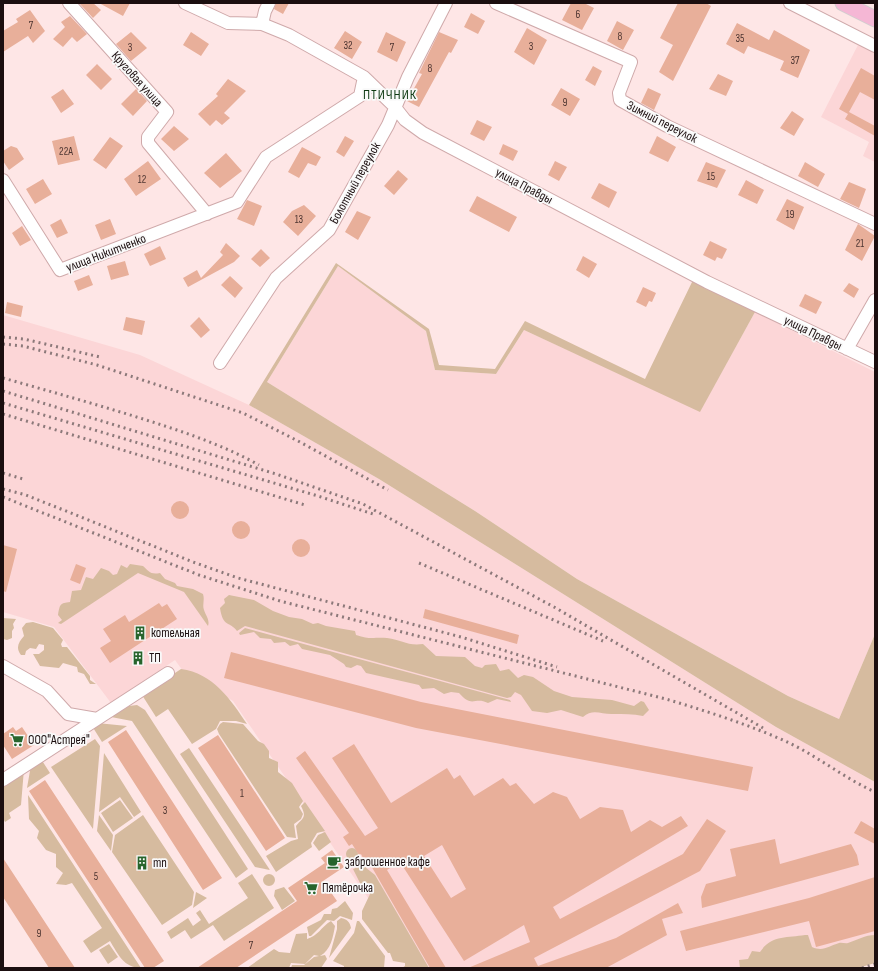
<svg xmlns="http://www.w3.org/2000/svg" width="878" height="971" viewBox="0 0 878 971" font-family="'Sofia Sans Condensed',sans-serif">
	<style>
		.built { fill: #fcd6d7 }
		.green { fill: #d6bb9f }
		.building { fill: #e8af9a; fill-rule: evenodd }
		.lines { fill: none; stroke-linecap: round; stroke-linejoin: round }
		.minor-casing { stroke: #cfa9aa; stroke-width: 14 }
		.major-casing { stroke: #d1cfcf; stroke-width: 17 }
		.minor { stroke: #fff; stroke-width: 12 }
		.major { stroke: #f5b7d5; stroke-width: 15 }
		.rail { stroke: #8c797a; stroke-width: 3; stroke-dasharray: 2 4; stroke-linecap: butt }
		.labels { text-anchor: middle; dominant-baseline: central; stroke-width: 3.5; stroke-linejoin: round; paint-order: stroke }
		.number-label { font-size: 11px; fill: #4e3632 }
		.street-label { font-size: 13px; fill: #1b0e0f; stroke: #f9f9f9 }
		.poi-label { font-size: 13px; fill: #1b0e0f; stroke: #f9f9f9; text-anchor: start }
		.neighbourhood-label { font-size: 14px; letter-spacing: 1px; fill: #0e3912; stroke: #f9f9f9 }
	</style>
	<rect width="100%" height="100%" fill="#fee6e6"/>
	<!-- built -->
	<path class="built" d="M858,45L875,53V162L863,156L869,142L821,117Z
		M338,266L426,331L435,370L496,374L524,330L700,411L755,312L875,372V634L839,719L788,696L577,579L475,511L267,382Z
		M3,315L140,355L249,405L379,479L776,727L875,782V948L807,968H416L233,701L183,671L175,660L111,703L54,627L3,612Z"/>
	<!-- green -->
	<path class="green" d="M336,263L429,329L439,365L495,369L525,321L645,379L693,280L755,312L700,412L524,330L496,374L435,370L426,331L338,266L267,382L475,511L577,579L788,696L839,719L875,634V782L776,727L379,479L249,405Z
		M130,564L143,566C149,571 150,575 160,573L165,579L175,583L177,586L193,589L203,594C205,600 202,605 204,610C206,616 210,620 208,626L184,592L138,573L61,624L58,623L62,620L58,615C60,604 60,603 70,602L72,591L81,590L86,577L93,579L101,568L109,571L113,575L117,574L121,565L127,568Z
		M229,595L254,600L273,611L289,617L302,619L313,624L318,623L326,626L355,631L356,635C371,640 373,637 387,638C402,640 407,646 423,644L436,656L465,657L475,666L482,668L485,665L496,664L500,671L509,669L518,678L524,675L533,677L554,691L572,697L612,700L634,706L641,701L644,702L649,710L643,716C633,714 623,714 614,714C602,715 593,708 583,717L561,710L547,713L532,711L521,695L515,692L511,697L507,698L245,626L237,631C230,621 223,628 220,608L225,603L224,599Z
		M3,618L16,619L13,624L14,628L12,631V638L7,640L3,639Z
		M33,622L53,628L63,640L61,644L62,647H67L90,676V680L96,684H90L84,674L78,672L77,667L63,663L59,668L40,666L33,654H39L44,650V645L39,644L36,649L30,648L26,651L25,655H21C15,647 19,642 24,636L22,628L26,623Z
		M245,628L510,700L511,702L497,699L488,703C474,696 473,709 459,693L451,692L444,694L434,688L422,689L419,685L366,673L361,666L357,665L351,668L346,667L344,664L330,655L302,649L298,644L290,646L285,642L274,643L271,639L260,638L254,632L240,635L239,633Z
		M181,669C213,673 231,700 247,724L236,721H220L216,729L192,744L168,709L156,717L142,695Z
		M137,705L145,710L248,869L236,878L132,721L111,717L129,706Z
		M223,722L243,724L258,741L264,744L269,751V758L278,762V772L292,783L303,801L299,807L303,814L301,819L294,824L296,838L287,837L219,734L217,729L220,724Z
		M97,723L127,726L102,742L92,726Z
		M95,739L100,746L93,829L51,767Z
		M189,748L270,870L255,867L180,754Z
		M104,753L141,812L134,817L120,797L99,812Z
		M41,759L50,773L27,788L31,765Z
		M24,769L21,805L9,813L11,818L5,822L3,818V782Z
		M28,795L141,968C124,968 118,954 110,941L91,953L83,941L102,928L72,883L66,885L56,884L63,873L56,867V854L46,850L37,838L39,831L29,819Z
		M120,800L133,818L113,832L101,813Z
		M305,802L325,831L317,833L311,843L312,847L276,872L266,856L291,841L298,839L296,826C303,817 307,818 301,806Z
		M99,815L113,835L111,851L97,831Z
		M143,815L194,892L192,905L162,925L112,852L115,835Z
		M325,832L331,842L319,851L313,843L318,835Z
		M346 854a6 6 0 1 1 12 0a6 6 0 1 1-12 0Z
		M361,866L365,867L375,875L429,968H402L405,966V963L393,961L390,953H388L362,919V911L370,894L360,883L353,869Z
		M263 880a6 6 0 1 1 12 0a6 6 0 1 1-12 0Z
		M252,874L274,908L224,941L213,925L191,939L185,930L171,939L167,932L188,918L193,926L201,920L196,913L200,910L209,924L248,898L238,883Z
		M284,887L295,901L282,910L274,896L275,890Z
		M196,892L207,898L193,908Z
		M345,901L353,913L352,920L340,916L334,921L327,920L311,936H309L307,927L321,920L324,914H331L332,909L337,908Z
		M341,918C347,919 350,922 351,928L329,958L337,929V921Z
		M331,921L335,926C333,937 331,950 320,956L325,955L327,959L321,968H291L292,965H304L314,957L319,956L314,955L305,964L291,963L289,968H247L274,949L279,952L290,953L296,934L307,933V939C318,936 321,927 331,921Z
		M357,921H359L385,956L384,968H344V966L333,961L354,933Z
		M805,935H808L812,947C823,952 829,946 839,943C842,942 845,944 848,943C857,940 865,935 875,935V963L858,968H740L739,960L748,959L752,951L760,952C771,935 787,938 805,935Z
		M109,944L118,957L108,964L99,950Z"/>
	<!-- building -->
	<path class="building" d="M79,3H93L101,10L93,18Z
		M99,3H130L123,16Z
		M276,3H289L283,14L274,9Z
		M571,3H584L594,8L582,30L562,20Z
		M678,3H706L711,6L673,81L659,72L673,45L660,38Z
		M30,10L45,31L33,43L28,36L3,52V31L18,22L16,19Z
		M471,13L485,21L478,34L464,27Z
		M70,16L87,34L77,42L72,37L63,47L53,39L65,27L61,22Z
		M617,21L634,30L623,50L607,41Z
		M737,23L769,40L774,30L810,50L798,78L780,70L784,61L748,46L744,54L726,44Z
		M527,28L547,40L534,65L514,52Z
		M345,31L362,42L352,59L334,48Z
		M131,32L147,48L131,61L116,44Z
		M191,32L209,44L201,56L183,45Z
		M386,32L406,42L397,62L377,52Z
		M439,32L458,40L451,53L449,52L419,107L407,101L422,74L419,73Z
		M97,64L112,79L101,90L86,75Z
		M593,66L602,71L595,86L585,80Z
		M861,68L875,76V100L860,92L849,112L875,126V136L845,119L848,114L839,109Z
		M718,74L733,81L726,96L709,89Z
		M228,79L246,91L224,113L230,118L222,125L216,120L210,126L198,114L218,96L216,94Z
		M561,88L580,99L570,116L551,105Z
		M648,88L661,94L654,110L641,103Z
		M63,89L74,104L61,113L51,97Z
		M136,89L147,101L133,116L121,104Z
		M792,111L804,119L794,136L780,128Z
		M477,120L492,127L484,141L470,134Z
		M174,126L189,139L174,151L161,139Z
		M74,136L80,160L58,165L52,141Z
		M345,136L354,141L344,157L336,152Z
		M657,136L676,147L668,162L649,153Z
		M110,137L123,146L106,169L93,160Z
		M503,144L518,151L513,161L499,154Z
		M11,146L17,148L24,159L9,170L3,161V151Z
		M302,147L321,157L316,166L308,163L299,178L288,172Z
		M226,153L242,171L220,188L204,173Z
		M148,161L161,179L136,196L124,179Z
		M555,161L567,167L559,181L548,175Z
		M706,162L726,170L717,188L697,181Z
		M805,162L825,174L818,187L798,176Z
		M398,170L408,179L394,195L384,186Z
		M43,179L52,194L35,204L26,189Z
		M746,180L764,190L757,204L738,195Z
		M849,182L866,189L859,208L840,199Z
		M599,183L617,192L609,208L591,198Z
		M477,196L517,217L509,232L469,211Z
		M787,199L804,207L794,230L776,220Z
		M247,200L262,206L254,226L237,219Z
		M304,205L316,216L298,236L283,222L292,211Z
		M357,211L371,217L358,240L345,232Z
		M61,219L68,233L57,238L50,225Z
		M110,219L116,234L101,240L95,225Z
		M858,224L875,236L862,261L845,250Z
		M22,226L31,240L20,246L12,233Z
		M710,241L727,249L722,259L717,257L715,261L703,255Z
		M226,243L240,256L234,262L188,287L183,278L197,270L201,278L223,255L220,252Z
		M160,246L166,259L150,266L144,254Z
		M261,249L270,258L260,267L251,259Z
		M583,256L597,264L589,278L576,270Z
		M125,261L129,275L111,280L107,266Z
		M89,275L93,285L78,291L74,281Z
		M230,276L243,288L235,298L221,285Z
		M849,283L859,289L854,298L843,291Z
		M643,287L656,293L652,302L649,301L646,307L636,302Z
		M805,294L822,302L816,314L799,306Z
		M7,302L23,306L21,317L5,313Z
		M126,317L145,321L142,335L123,330Z
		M199,317L210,330L201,338L190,326Z
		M171 510a9 9 0 1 1 18 0a9 9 0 1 1-18 0Z
		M232 530a9 9 0 1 1 18 0a9 9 0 1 1-18 0Z
		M292 548a9 9 0 1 1 18 0a9 9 0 1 1-18 0Z
		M3,545L17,549L6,592L3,591Z
		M76,564L86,568L80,584L70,580Z
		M159,603L162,607L167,604L177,619L110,663L100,648L111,641L103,629L125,615L129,622L134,619Z
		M425,609L519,635L517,644L423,618Z
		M231,652L421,702L753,767L748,791L416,728L224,678Z
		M13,727L16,731L22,727L34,745L12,759L3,745V734Z
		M126,730L222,878L203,890L108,742Z
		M218,735L285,838L266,851L198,748Z
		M354,744L391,803L447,768L454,779L460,775L474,796L503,778L510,786L516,783L534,804L553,792L567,797L580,819L600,807L623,810L631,832L650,820L662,827L681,816L688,826L553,907L560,919L683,854L707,819L726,831L700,871L534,958L538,966L616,938L678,903L683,913L662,919L667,935L606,968H468L530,942L524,925L464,961L400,862L387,870L446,968H430L366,857L363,858L361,854L359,855L352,844L349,846L343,837L349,833L296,758L305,751L365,836L378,828L332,758ZM442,845L466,889L451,898L424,856Z
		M45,780L164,961L153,968H145L29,791Z
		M861,821L875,829V844L854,833Z
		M775,839L780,864L851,844L857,855L859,865L702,908L701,897L706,884L736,876L730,849Z
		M332,850L344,867L323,881L337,901L236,968H197L297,901L288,888L325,863L321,858Z
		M146,854L152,863L139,872L133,863Z
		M3,858L75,968H49L3,897Z
		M875,877V931L816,947L809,921L686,951L680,931L809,898Z"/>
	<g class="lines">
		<!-- minor casing -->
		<g class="minor-casing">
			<path id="minor" d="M69,3L167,112L148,137V143L207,214
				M185,3L228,23L262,24L289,35L364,77L394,106L405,120L423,133L707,282L875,362
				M496,3L631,62L619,93L620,100L667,126L875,224
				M790,3L875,46
				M262,24L265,11L269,3
				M3,180L60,270L237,202L266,157L360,96L364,77
				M847,349L875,300
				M220,363L276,278L329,230L388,125L408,77L446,3
				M3,666L47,691L68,714L97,719
				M3,780L168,673"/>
		</g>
		<!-- major casing -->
		<g class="major-casing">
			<path id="major" d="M843,3L875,19"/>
		</g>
		<!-- minor -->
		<use href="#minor" class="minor"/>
		<!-- major -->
		<use href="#major" class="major"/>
		<!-- rail -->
		<path class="rail" d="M3,337L24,339L100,357
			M3,344L23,346L97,365L243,413L298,441L388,490
			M3,378C49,391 95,404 140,418C181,431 221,444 259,465
			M3,391L276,474L363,504L554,607L763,728
			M3,403L318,496L376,515
			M3,414L305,505
			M3,473L23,479
			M3,489L26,495L193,562L238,578L461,637L557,667
			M3,497L199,575L280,601L666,699C706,711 747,724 785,741C816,755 844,778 875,792
			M419,563L603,641
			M862,968L875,964"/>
	</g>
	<!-- icons -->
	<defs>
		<g id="building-bare" transform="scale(1.08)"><path d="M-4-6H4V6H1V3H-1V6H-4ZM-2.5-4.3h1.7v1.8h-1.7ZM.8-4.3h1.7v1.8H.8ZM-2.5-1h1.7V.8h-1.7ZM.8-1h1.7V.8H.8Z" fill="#27642c" stroke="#f9f9f9" stroke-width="2.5" paint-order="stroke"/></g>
		<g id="supermarket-bare" transform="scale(1.08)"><path d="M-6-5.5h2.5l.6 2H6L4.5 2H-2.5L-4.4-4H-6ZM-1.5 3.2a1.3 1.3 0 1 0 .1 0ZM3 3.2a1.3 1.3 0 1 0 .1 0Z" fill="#27642c" stroke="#f9f9f9" stroke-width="2.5" paint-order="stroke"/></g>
		<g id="cafe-bare" transform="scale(1.08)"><path d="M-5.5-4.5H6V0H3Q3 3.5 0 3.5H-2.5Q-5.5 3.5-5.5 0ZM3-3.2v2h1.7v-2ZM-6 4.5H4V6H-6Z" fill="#27642c" stroke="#f9f9f9" stroke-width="2.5" paint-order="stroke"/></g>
	</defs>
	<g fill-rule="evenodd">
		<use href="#building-bare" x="140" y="633"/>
		<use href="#building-bare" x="138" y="658"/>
		<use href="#supermarket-bare" x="17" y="740"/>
		<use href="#cafe-bare" x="334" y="862"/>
		<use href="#building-bare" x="142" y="863"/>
		<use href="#supermarket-bare" x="311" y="888"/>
	</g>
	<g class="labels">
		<!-- number labels -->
		<g class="number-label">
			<text x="578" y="14">6</text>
			<text x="31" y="25">7</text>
			<text x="620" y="36">8</text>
			<text x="740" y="38">35</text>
			<text x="348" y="45">32</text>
			<text x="531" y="46">3</text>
			<text x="130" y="47">3</text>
			<text x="392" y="47">7</text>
			<text x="795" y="60">37</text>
			<text x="430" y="68">8</text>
			<text x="565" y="102">9</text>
			<text x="66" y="151">22А</text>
			<text x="711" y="176">15</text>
			<text x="142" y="179">12</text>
			<text x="790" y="214">19</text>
			<text x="299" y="219">13</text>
			<text x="860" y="243">21</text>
			<text x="242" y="793">1</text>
			<text x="165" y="810">3</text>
			<text x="96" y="876">5</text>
			<text x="39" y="933">9</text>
			<text x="251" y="945">7</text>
		</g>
		<!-- street labels -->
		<g class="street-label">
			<text transform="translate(137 79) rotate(48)">Круговая улица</text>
			<text transform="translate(662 122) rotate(27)">Зимний переулок</text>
			<text transform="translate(355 183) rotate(-61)">Болотный переулок</text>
			<text transform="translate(524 186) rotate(28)">улица Правды</text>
			<text transform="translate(106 253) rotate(-21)">улица Никитченко</text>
			<text transform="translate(813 333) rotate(26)">улица Правды</text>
		</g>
		<!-- poi labels -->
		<g class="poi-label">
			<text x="151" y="633">котельная</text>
			<text x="149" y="658">ТП</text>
			<text x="28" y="740">ООО"Астрея"</text>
			<text x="345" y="862">заброшенное кафе</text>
			<text x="153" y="863">тп</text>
			<text x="322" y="888">Пятёрочка</text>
		</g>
		<!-- neighbourhood labels -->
		<g class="neighbourhood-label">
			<text x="390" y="94">ПТИЧНИК</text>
		</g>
	</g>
	<!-- border -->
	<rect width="878" height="971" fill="none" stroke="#1b0e0f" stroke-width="8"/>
</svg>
